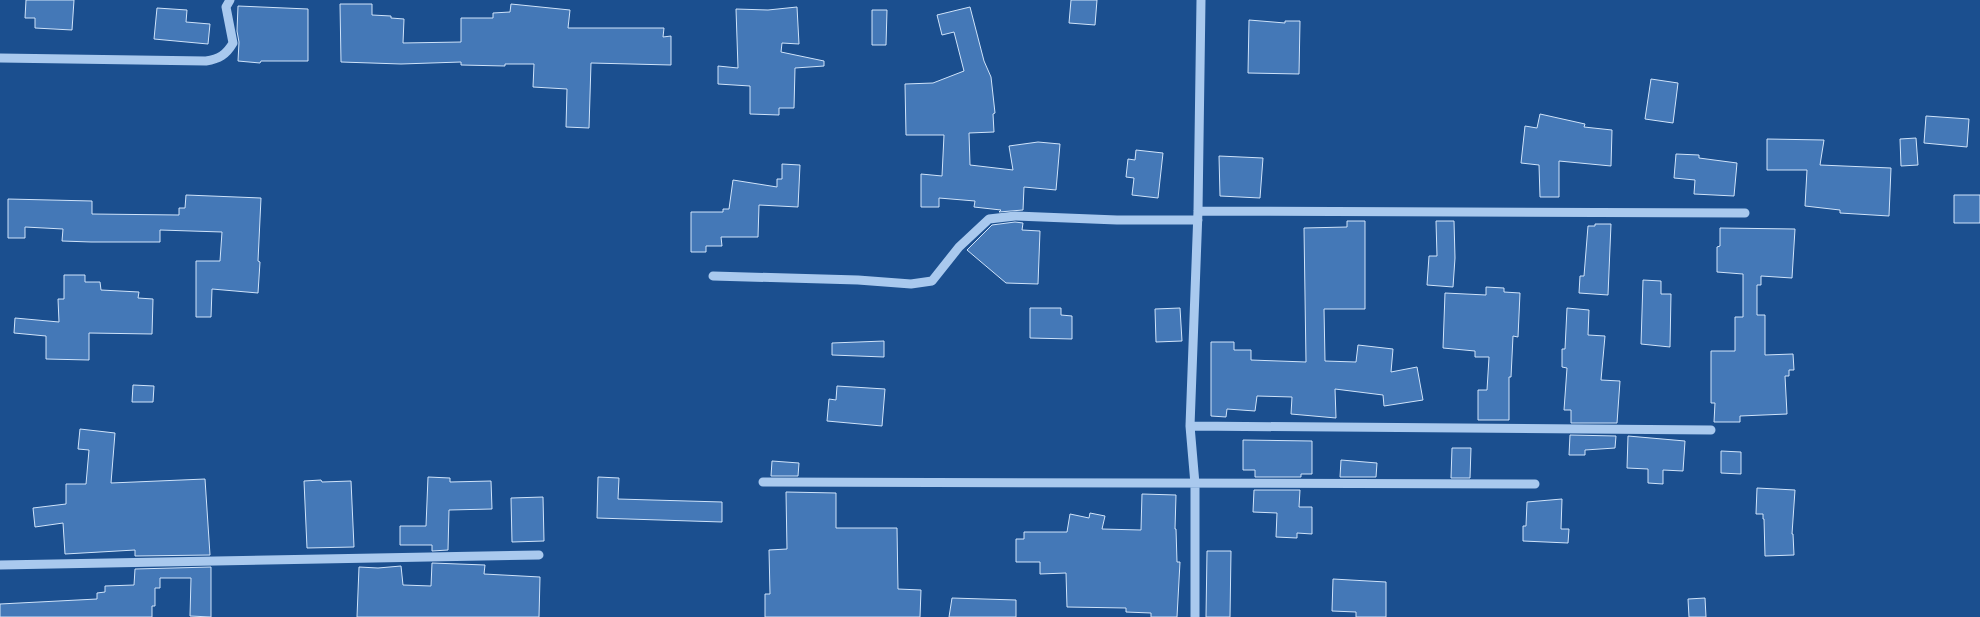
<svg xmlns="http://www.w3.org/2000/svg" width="1980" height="617" viewBox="0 0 1980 617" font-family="Commissioner,sans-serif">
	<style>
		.building { fill: #4478b7; stroke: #cfe3fa }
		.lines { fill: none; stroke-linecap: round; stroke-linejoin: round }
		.minor { stroke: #a9c9ee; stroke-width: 9 }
	</style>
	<rect width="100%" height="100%" fill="#1b4f8f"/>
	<!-- building -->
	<path class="building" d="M26,0H74L72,30L35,28V18H25Z
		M1071,0H1097L1095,25L1069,23Z
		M340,4H372V15L391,16V18L404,19L403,43L461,42V18H493V13L510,12L511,4L570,10L568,28H664L663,37L671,36V65L591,63L589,128L566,127L567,89L533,87L534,64H505V66L461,65V62L401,64L341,62Z
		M238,6L308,9V61H261L260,63L238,61L239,42L237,31Z
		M797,7L799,44L782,43L781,52L824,61V66L795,68L794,108H779V115L750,114V86L718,84V66L738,68L736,9L768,10Z
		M970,7L984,61L991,77L995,113L993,114L994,132L969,133L970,165L1013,170L1009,146L1038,142L1060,144L1056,190L1024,187L1023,210L999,212L1001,210L974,207L975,201L939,198V207H921V174L942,176L944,135H906L905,84L933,83L964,71L954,32L942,35L937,15Z
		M157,8L187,10L186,22L210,24L208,44L154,39Z
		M872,10H887L886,45H872Z
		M1249,20L1285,23V21H1300L1299,74L1248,73Z
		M1651,79L1678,83L1673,123L1645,119Z
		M1540,114L1585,124L1584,127L1612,130L1611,166L1559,161V197H1540L1539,165L1521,163L1525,126L1537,128Z
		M1926,116L1969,119L1967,147L1924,143Z
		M1916,138L1918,165L1901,166L1900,139Z
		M1767,139L1824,140L1820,165L1891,168L1889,216L1840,213V210L1805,206L1807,170H1767Z
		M1136,150L1163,153L1158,198L1132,195L1134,178L1126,177L1128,159L1135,160Z
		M1676,154L1699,155V158L1737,163L1734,196L1694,194L1695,180L1674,178Z
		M1219,156L1263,158L1260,198L1220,196Z
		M782,164L800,165L798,207L759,205L758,237H721L722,246H706V252H691V212H723V209H729L733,180L777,187V179H782Z
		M186,195L261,198L258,261L260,262L258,293L212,289L211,317H196V261H220L222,232L160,230V242H91L62,241L63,229L25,227V238H8V199L92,201V214L179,215V208H185Z
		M1954,195H1980V223H1954Z
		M1347,221H1365V309H1324L1325,361L1356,362L1358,345L1393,349L1391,372L1417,367L1423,400L1384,406L1383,395L1335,389L1336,418L1291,414L1292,397L1257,396L1255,411L1227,409L1226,417L1211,416V342H1234V350H1251V360L1306,362L1304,228L1347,227Z
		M1436,221H1454L1455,258L1453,287L1427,285L1429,256H1437Z
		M1015,222L1023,223L1022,230L1040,231L1038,284L1006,283L967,250L992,225Z
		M1595,224H1611L1608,295L1579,293L1580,276H1584L1588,226H1595Z
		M1720,228L1795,229L1792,278L1761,276V285H1757V315H1765V355L1793,354L1794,370H1789V376H1785L1787,414L1740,416V422H1714L1715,403H1711V351H1735V317H1743V274L1717,272V247L1720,246Z
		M64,275H85V282H100L101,290L139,292L138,298L153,299L152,334L89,333V360L46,359V336L14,333L15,318L59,322L58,299H64Z
		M1643,280L1661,281V294H1671L1670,347L1641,344Z
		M1486,287L1504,288V292L1520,293L1518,337L1513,336L1511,377H1509V420H1478V390H1487L1489,357H1475V351L1443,348L1445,293L1486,295Z
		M1030,308H1061V315L1072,316V339L1030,338Z
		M1180,308L1182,341L1156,342L1155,309Z
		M1567,308L1589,310L1588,335L1605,336L1601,380L1620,381L1617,423H1571V410H1564L1567,368L1562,367V349H1565Z
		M884,341V357L832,355V343Z
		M133,385L154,386L153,402H132Z
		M837,386L885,389L882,426L827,421L829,399L836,400Z
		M80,429L115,433L111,483L205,479L210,555L135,556V550L65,554L63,523L35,527L33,508L66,504V484H86L89,450L78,449Z
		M1570,435L1616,436L1615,448L1585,450V455H1569Z
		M1628,436L1685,441L1683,471L1663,470V484L1648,483V469L1627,468Z
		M1243,440L1312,441V474H1301V477H1255V470H1243Z
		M1452,448H1471L1470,478H1451Z
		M1721,451L1741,452V474L1721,473Z
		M1341,460L1377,463L1376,477H1340Z
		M772,461L799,463L798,476H771Z
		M428,477L450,478V482L491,481L492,509L449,510L448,550L432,551V545H400V526H426Z
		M598,477L619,478L618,499L722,502V522L597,518Z
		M321,480L322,482L351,481L354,547L307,548L304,481Z
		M1757,488L1795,490L1792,534H1793L1794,555L1765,556L1764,519H1763V514H1756Z
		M1254,490H1300L1299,507H1312V534L1297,533V538L1276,537L1277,513L1253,512Z
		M786,492L836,493V528H897L898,589L921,590L920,617H765V594H770L769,550L787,549Z
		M1142,494L1176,495L1175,529H1176L1177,562H1180L1177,617H1151V613L1126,612V608L1067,607L1066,573L1040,574V562H1016V539H1024V532H1067L1070,514L1089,518L1090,513L1105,516L1102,529L1141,530Z
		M543,497L544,541L512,542L511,498Z
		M1562,499L1561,529H1569L1568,543L1523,541V526H1526L1527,502Z
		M1207,551H1231L1230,617H1206Z
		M432,563L485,565L484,574L540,577L539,617H357L359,567L378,568L401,566L403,585L431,586Z
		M211,567V617L190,616L191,578H160V588H155V606H152V617H0V604L97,599V593L105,592V586L134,585L135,569Z
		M1333,579L1386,582V617H1356V612L1332,611Z
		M952,598L1016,600V617H949Z
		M1705,598L1706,617H1689L1688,599Z"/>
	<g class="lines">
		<!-- minor -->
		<path class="minor" d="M0,58L206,61C219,59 226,55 233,43L226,7L230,0
			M1198,211L1745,213
			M713,276L858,280L911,284L932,281L959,247L989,219L1015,216L1117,220H1198
			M1190,426L1711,430
			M763,482L1535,484
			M0,565L539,555
			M1195,617V484L1190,426L1198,211L1201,0"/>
	</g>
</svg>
